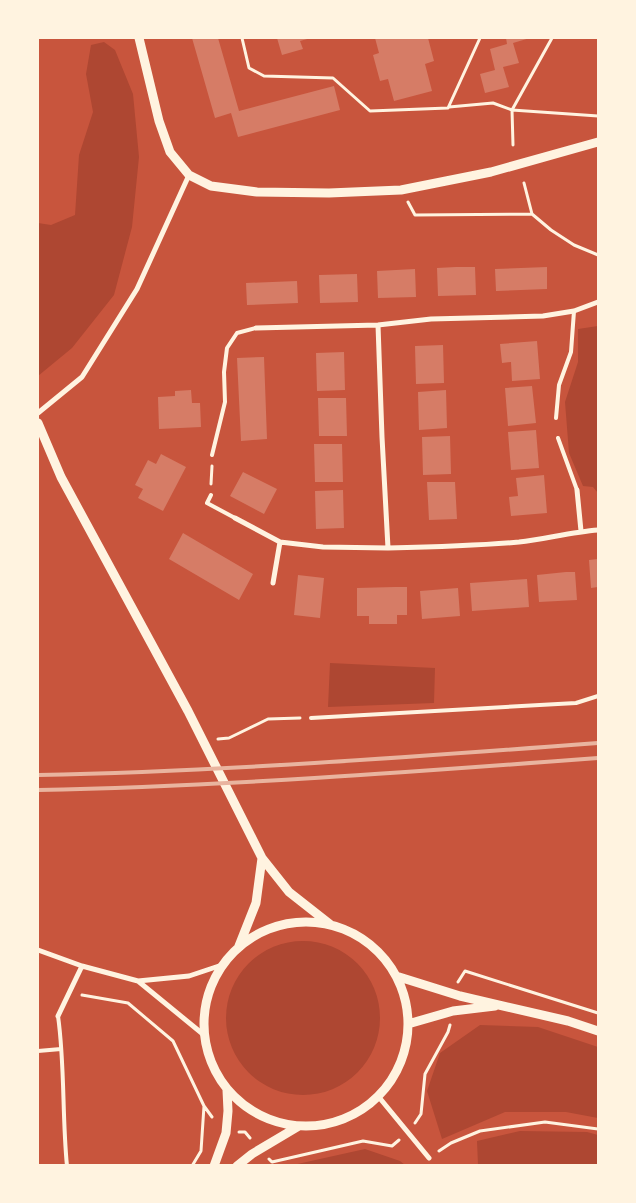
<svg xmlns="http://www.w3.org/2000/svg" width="636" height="1203" viewBox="0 0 636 1203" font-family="'PT Serif',serif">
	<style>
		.green { fill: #ae4732 }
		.building { fill: #d67c66 }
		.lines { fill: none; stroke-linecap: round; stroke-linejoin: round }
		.path { stroke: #fff3e0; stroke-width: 3 }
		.service { stroke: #fff3e0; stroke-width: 4 }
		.minor { stroke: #fff3e0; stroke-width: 5 }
		.tertiary { stroke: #fff3e0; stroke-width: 9 }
		.rail { stroke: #e9b49f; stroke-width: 4 }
	</style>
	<rect width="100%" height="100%" fill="#c8553d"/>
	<!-- green -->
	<path class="green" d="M104,42L115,50L133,94L139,157L132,227L114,295L72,348L38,376V223L51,225L75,215L79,155L93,112L86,74L91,45Z
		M598,326V493L593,487L583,486L569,453L565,402L578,362V329Z
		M330,663L435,668L434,703L328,707Z
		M226 1018a77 77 0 1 1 154 0a77 77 0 1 1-154 0Z
		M480,1025L538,1027L598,1047V1118L566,1112H505L442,1139L427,1091L440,1053Z
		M520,1131L587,1132L598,1135V1165H478L477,1141Z
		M365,1149L400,1161L405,1165H293Z"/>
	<!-- building -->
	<path class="building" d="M192,38H218L239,111L334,86L340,110L238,137L231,113L215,118Z
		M277,38H311L300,41L303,49L282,55Z
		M375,38H428L434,61L425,64L432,91L394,101L388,79L380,81L373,55L379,53Z
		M506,38H530L513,43L519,63L503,67L509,87L485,93L480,74L495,70L490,49L507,44Z
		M456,267H475L476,295L438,296L437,268Z
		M547,267V289L496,291L495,269Z
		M415,269L416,297L378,298L377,271Z
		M357,274L358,302L320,303L319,275Z
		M297,281L298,303L247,305L246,283Z
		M537,341L540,379L512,381L511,362L502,363L500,344Z
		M443,345L444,383L416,384L415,346Z
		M344,352L345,390L317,391L316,353Z
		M264,357L267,439L241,441L237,358Z
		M532,386L536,423L508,426L505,388Z
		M191,390L192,403H200L201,427L159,429L158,397L175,396V391Z
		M446,390L447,428L419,430L418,392Z
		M318,398H346L347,436H319Z
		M536,430L539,468L511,470L508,432Z
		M450,436L451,474L423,475L422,437Z
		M314,444H342L343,482H315Z
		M161,454L186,467L163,511L138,498L143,489L135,485L148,460L156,464Z
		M243,472L277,489L264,514L230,496Z
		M544,475L547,513L511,516L509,497L518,496L516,478Z
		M427,482H455L457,519L429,520Z
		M343,490L344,528L316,529L315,491Z
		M183,533L253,574L239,600L169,559Z
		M598,559V587L591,588L589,560Z
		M566,572H575L577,600L539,602L537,575Z
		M298,575L324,578L320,618L294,615Z
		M527,579L529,607L472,611L470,583Z
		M395,587H407V615H397V624H369V616H357V588Z
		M458,588L460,616L422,619L420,591Z"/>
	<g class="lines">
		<!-- path -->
		<path class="path" d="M242,38L249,68L264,76L333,78L370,111L448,108L480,38
			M449,107L493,103L512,110L598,116
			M513,145L512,110L552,38
			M524,183L532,214L551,230L574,245L598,255
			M408,202L415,215L532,214
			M211,484L212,466
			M218,739L229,738L268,719L300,718
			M458,982L465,971L598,1013
			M82,995L128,1003L173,1041L204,1106L201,1151L192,1166
			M204,1106L212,1117
			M415,1123L421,1114L425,1074L448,1032L450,1025
			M239,1132H245L250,1138
			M439,1151L451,1143L480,1131L545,1122L598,1129
			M269,1159L272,1162L363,1141L392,1146L399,1140"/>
		<!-- service -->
		<path class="service" d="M556,418L559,385L571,352L574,311
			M558,438L577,490
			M212,455L225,402L224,372L227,348L237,333L256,328
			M211,495L207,503L235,518
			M311,718L576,703L598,696
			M58,1016C65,1065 62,1116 67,1166
			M38,1051L61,1049"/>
		<!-- minor -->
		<path class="minor" d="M378,325L382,437L388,548C432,547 475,546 519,542C545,539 572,532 598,530
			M256,328L378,325L431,319L543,316L574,311L598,302
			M38,413L82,377L137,289L189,175
			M577,490L581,531
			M235,518L280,542L323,547L388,548
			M273,583L280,542
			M38,950L82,966L138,981
			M58,1016L82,966
			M204,1035L138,981L189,976L222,965
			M378,1096L429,1158"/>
		<!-- tertiary -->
		<path class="tertiary" d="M139,38L159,121L170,152L189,175L211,186L257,192L329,193L401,190L491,172L598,142
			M38,423L61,477L188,711L262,858L289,892L331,925
			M204 1024a102 102 0 1 1 204 0a102 102 0 1 1-204 0Z
			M239,946L256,903L262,858
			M396,976L460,996L568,1021L598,1031
			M408,1024L453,1011L495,1006
			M214,1166L226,1133L228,1111L227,1090
			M237,1166L252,1154L299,1126"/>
		<!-- rail -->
		<path class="rail" d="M38,775C225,771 412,757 598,743
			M38,790C225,786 412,772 598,758"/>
	</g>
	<!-- border -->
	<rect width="636" height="1203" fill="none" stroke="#fff3e0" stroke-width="78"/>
</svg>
